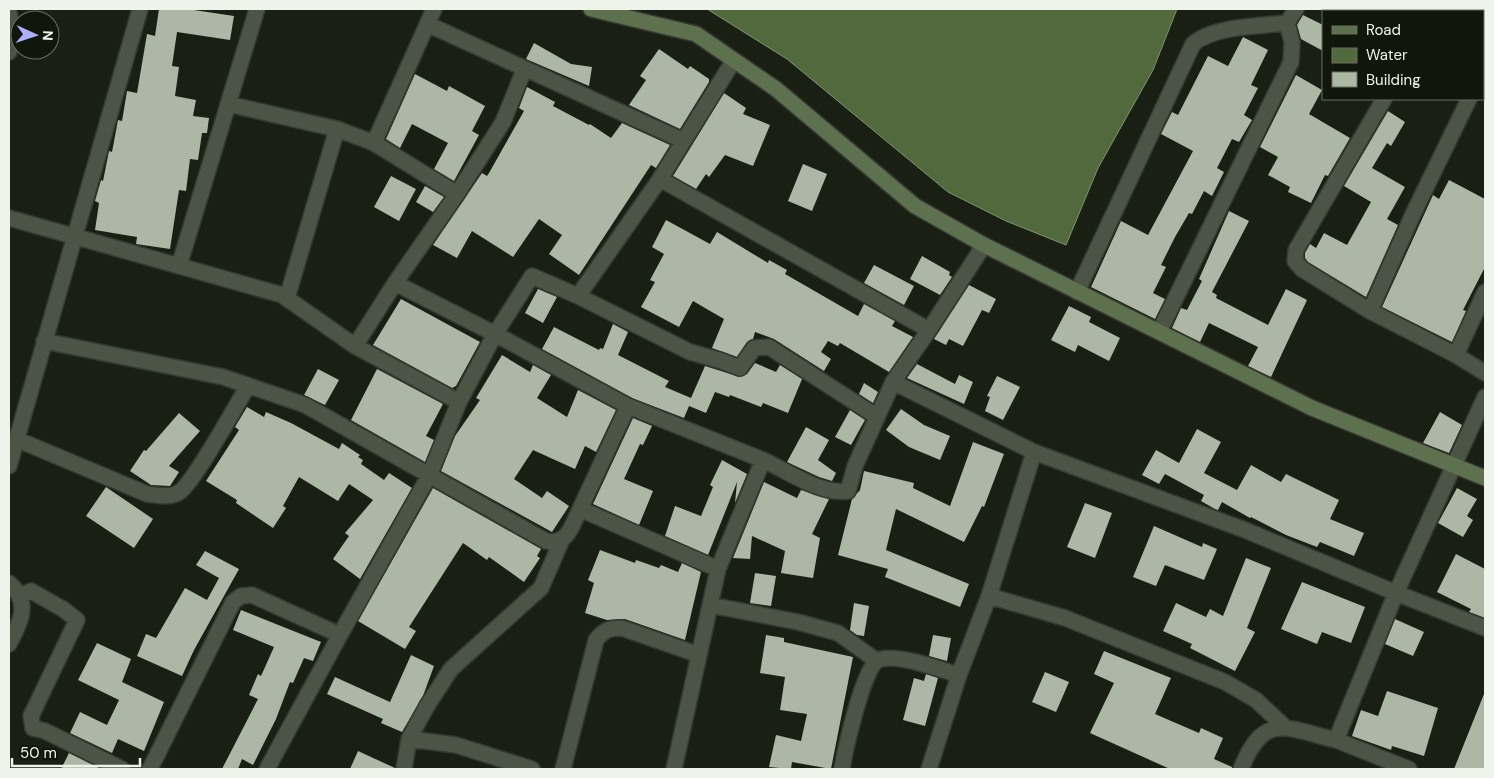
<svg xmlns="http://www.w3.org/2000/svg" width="1494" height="778" viewBox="0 0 1494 778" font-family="'DM Sans',sans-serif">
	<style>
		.water { fill: #51693d; stroke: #809371 }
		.building { fill: #adb7a6 }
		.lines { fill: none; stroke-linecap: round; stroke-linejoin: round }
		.street-casing { stroke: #343931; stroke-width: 18 }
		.secondary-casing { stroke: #343931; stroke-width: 18 }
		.street { stroke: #4b5445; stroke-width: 15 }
		.secondary { stroke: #5e714f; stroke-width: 15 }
	</style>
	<rect width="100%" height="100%" fill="#192013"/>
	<!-- water -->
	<path class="water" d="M707,9H1177L1153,70L1098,168L1066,245L1006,221L948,192L787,59Z"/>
	<!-- building -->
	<path class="building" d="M159,9H187L234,16L230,40L177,32L172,66L179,67L175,96L196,100L193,116L209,118L207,133H202L198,160L190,159L186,191L179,190L170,249L136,244L137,237L95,230L99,203L95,201L101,180L103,181L109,151L112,152L118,120L122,121L127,91L137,93L147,34L155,36Z
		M1303,15L1323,25V51L1301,39L1297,25Z
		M1243,37L1268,50L1251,85L1258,88L1244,115L1252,120L1239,142L1232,139L1217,168L1224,172L1212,196L1204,191L1192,214L1189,213L1175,237L1161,265L1166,267L1153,293L1165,299L1155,319L1091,287L1121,221L1148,235L1193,151L1161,134L1172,112L1178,115L1208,56L1228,66Z
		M534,43L571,64L592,67L589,86L526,59Z
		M659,49L688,69L690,66L709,79V82L680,129L629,105L646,80L640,76Z
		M415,74L447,91L449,86L485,106L472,131L479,135L454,181L434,169L448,143L412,124L400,148L386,139Z
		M1296,75L1322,90L1309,114L1350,138L1328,176L1325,175L1311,203L1288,192L1290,187L1268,175L1278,157L1260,147Z
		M527,87L555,102L553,106L589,125L590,124L611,138L622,123L670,145L656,168L651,165L579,275L549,254L562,235L539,219L513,257L472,231L457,258L433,245L482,173L487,176L489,173L524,111L519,108Z
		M724,93L746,108L743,114L770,125L753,166L725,155L709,177L706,174L696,189L673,176Z
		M1388,111L1405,122L1391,146L1387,143L1372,168L1405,187L1387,219L1398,225L1366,297L1308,262L1305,258V253L1310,244L1316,248L1324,233L1347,245L1371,202L1344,186Z
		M803,164L827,174L812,211L788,201Z
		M391,176L416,189L399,221L374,207Z
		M1449,180L1485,199V267L1463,310L1466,311L1452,342L1382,307L1433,195L1439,199Z
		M425,186L444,197L433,212L416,202Z
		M1229,211L1249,221L1212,292L1217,295L1216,298L1268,325L1286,289L1307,300L1271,377L1248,366L1258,347L1209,323L1200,342L1172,328L1181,308L1187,310L1202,281L1199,279Z
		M666,220L710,244L717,232L768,263L769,260L787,270L785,274L858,316L864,304L895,321L892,326L913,337L889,372L840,343L838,346L828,341L821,352L831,359L824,371L774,339L755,332L753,339L747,342L737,357L712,348L724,319L693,301L679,327L641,307L655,282L650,280L664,254L652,247Z
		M922,256L950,272L949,275L952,277L940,295L910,279Z
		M874,265L914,286L904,305L864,283Z
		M969,285L996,299L989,313L982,310L963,346L949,339L946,345L934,339Z
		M538,289L557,297L543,323L525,313Z
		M401,299L480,342L456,386L452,388L373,345Z
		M1069,306L1091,317L1089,322L1120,338L1109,361L1078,345L1075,352L1051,340Z
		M613,324L628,332L618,355L669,381L665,387L691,398L705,366L740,377L747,374L755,363L776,372L780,365L802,379L788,413L763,403L761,407L730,395L729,397L715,392L706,413L689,406L684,418L632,398L542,349L554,327L599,350L600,348L603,349Z
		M502,355L530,372L533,365L551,375L537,398L567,417L578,390L616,410L596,452L585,446L575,469L533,450L514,479L542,498L547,491L569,506L552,532L441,471L455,436L480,400L476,398Z
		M917,364L955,384L959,375L973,382L964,404L907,378Z
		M318,369L339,380L325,405L304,395Z
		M377,369L443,404L426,436L434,440L425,462L351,420Z
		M997,376L1020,387L1003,420L985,411L990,397L987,396Z
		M864,383L878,392L873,403L859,394Z
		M247,407L264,417L266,412L291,423L339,449L342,443L360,455L358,457L363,460L361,464L384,480L389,473L412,488L360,579L333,559L349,536L345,533L373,500L349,484L338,501L299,477L283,506L286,508L273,528L236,503L237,500L206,481L239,430L235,427Z
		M901,409L924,425L950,436L940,460L909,447L886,430Z
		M850,410L865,420L851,445L835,437Z
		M1440,412L1462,425L1449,453L1423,443Z
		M179,413L200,431L169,466L179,472L170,486L151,485L130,471L144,450L146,451Z
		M633,418L652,426L643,445L640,444L624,479L653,491L639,525L593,504Z
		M806,427L829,440L818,460L836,473L832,481L819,477L787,462Z
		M1197,429L1221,442L1204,473L1237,490L1251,465L1281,482L1286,474L1339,500L1330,519L1364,533L1354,556L1320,542L1317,547L1286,535L1251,517L1250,518L1222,502L1218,510L1215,509L1201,501L1204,495L1165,474L1159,484L1142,475L1156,450L1179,463Z
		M973,442L1004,454L984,507L982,506L964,542L896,509L886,550L969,584L960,607L885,577L888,569L838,555L852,499L860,490L864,471L914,483L913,488L950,506Z
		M722,460L747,474L735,503L737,482L708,555L665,536L675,506L701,516L713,487L710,485Z
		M764,482L797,498L801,490L829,499L812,534L820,538L813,578L781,573L785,551L752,536L750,559L733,558Z
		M106,487L153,519L134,548L86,516Z
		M433,488L541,549L537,556L540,558L524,582L489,557L487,560L463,543L409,627L416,631L405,649L358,621Z
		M1457,488L1477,499L1467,516L1473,520L1463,537L1438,523Z
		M1085,503L1112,513L1095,558L1067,547Z
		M1154,526L1202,547L1203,543L1217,549L1204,580L1165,565L1156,586L1133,577Z
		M600,550L635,563L636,560L659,568L661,565L678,572L682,563L701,572L685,640L625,619L607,620L585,613L594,583L588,580Z
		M205,551L239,569L194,650L182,676L137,656L146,634L156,638L185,588L207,600L219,578L196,565Z
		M1456,554L1485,569V618L1469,612L1471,609L1437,592Z
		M1246,558L1271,568L1247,628L1255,632L1235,671L1190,648L1192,644L1163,631L1176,603L1206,617L1210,609L1223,616Z
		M755,573L776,576L771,606L750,603Z
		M1302,582L1365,607L1351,643L1322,632L1317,644L1281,629Z
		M854,603L869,606L864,636L857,635L850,630Z
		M241,610L321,642L313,661L304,658L293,683L290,682L276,719L253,765L242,759L238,769H222L258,699L249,695L258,674L261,676L274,647L233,630Z
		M1395,619L1424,632L1413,656L1385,644Z
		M766,635L784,638V642L853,657L831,769L792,762L791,769L769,767L776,735L801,741L807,714L780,710L785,677L760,673Z
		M933,635L951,638L947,661L929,656Z
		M97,643L131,659L122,682L164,702L144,751L118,739L112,753L70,733L80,712L107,725L119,700L78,680Z
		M1104,651L1171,678L1155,714L1199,733L1201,728L1223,738L1214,759L1232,767V769H1170L1090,733L1114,683L1094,674Z
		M411,655L434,666L423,696L402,732L381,723L383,719L327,694L335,677L390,702Z
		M1045,672L1069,682L1056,712L1032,702Z
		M926,674L938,678L925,726L903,720L914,678L924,681Z
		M1387,691L1438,708L1424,756L1392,746L1391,750L1352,736L1361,710L1378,716Z
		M1484,694L1485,769H1454Z
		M358,751L395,768V769H350Z
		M69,753L101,769H61Z"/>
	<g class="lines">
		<!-- street casing -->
		<g class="street-casing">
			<path id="street" d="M1477,9L1482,11
				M9,13L11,23L9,52
				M427,24L684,141
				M1483,72L1485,67
				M1384,99L1296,250L1295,261L1302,269L1370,311L1456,355L1485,373
				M228,104L337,129
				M374,143L457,194L395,283L495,334L628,406L763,460L718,569
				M660,179L929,330L984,245
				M457,194L503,122L524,70
				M9,218L282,295L355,346L459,402L495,334L532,276L578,296L660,179L734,60
				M179,266L257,9
				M1077,292L1193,44C1213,26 1260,26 1287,23
				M578,296L690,352L722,361L740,368L754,348L769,347L876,416
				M287,298L337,129L374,143L434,9
				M1370,311L1414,212L1469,99
				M929,330L893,382L1034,452L1245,530L1396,593L1485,397
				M1159,332L1291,62L1292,42L1287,23L1296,9
				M44,341L223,377L305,405L546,541C568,546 572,525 580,509L718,569L674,769
				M355,346L395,283
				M1456,355L1485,292
				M16,439L147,494C157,495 169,498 178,493C193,485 236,405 248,386
				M763,460C788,471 820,495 848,491L855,466L893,382
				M9,466L140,9
				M580,509L628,406
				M9,583C31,602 21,622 9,644
				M20,596L31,591L63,609L77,620L31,716L33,728L45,731L122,769
				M989,596L1065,618L1225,682L1256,700L1286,728
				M710,605L798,622L838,633L877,661
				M340,635L430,474L459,402
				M409,739L427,706L451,669L541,588L561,542
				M1336,740L1409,769
				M150,769L233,602L241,596L252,595L340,635L267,769
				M404,769L409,739L456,745L532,769
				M563,769L596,640C604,630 609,628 622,628L699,655
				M842,769C845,750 863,670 877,661C892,651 942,670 959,675L989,596L1034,452
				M929,769L959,675
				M1241,769C1264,711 1286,728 1336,740L1396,593L1485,628"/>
		</g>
		<!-- secondary casing -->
		<g class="secondary-casing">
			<path id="secondary" d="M591,9L696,34L776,89L915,206L984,245L1312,408L1485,478"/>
		</g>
		<!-- street -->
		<use href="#street" class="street"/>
		<!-- secondary -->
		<use href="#secondary" class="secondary"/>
	</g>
	<!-- border -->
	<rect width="1494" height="778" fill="none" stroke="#eff4eb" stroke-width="20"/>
	<!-- legend -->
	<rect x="1322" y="10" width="162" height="90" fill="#10170a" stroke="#696f64"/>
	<rect x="1332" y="26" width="25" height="8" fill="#5e714f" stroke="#696f64"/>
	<text x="1366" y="35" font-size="15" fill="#eff4eb">Road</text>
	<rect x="1332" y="48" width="25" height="15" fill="#51693d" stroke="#696f64"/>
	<text x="1366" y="60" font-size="15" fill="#eff4eb">Water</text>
	<rect x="1332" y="72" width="25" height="15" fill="#adb7a6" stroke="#696f64"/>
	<text x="1366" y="85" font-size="15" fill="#eff4eb">Building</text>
	<!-- north arrow -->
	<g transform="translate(35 35) rotate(93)"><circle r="24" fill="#10170a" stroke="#696f64"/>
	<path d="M0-4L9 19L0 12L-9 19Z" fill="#acaffb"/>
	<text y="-8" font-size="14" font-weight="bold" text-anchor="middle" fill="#eff4eb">N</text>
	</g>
	<!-- scale -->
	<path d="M12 758v8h128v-8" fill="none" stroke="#eff4eb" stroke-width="2.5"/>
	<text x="20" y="758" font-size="15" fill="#eff4eb" stroke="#10170a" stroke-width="4" paint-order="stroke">50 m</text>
</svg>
